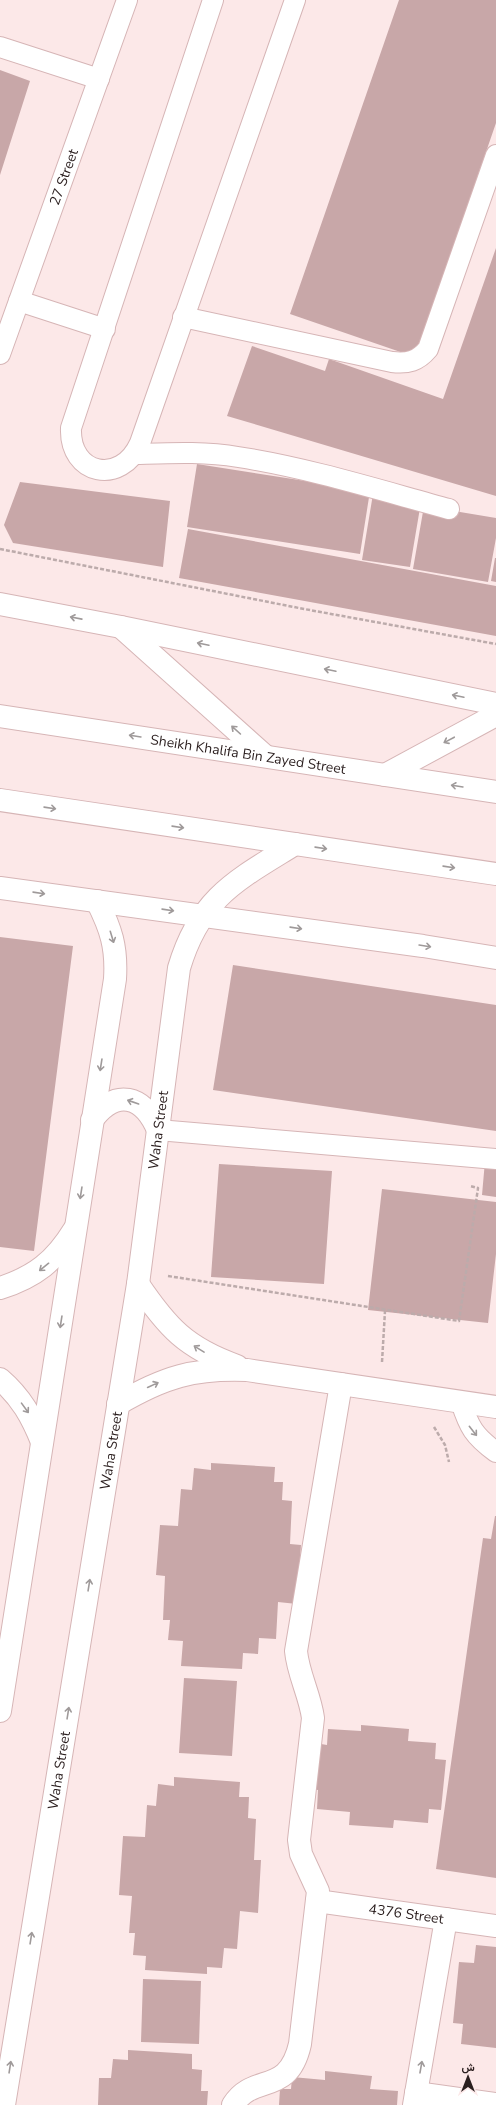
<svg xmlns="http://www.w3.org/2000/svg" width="496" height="2105" viewBox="0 0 496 2105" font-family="'Nunito Sans',Vazirmatn,sans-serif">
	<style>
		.building { fill: #c8a7a8 }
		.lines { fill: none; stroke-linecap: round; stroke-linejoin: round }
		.service-casing { stroke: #d6b5b6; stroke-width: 22 }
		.minor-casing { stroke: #d6b5b6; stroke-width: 24 }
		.primary-casing { stroke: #d6b5b6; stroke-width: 24 }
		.path { stroke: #bcabab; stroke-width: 2.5; stroke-dasharray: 4 2; stroke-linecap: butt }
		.service { stroke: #fff; stroke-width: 20 }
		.minor { stroke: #fff; stroke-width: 22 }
		.primary { stroke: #fff; stroke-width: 22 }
		.oneway { stroke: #9f9a9a }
		.labels { text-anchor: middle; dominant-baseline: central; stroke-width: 3; stroke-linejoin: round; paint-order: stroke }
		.street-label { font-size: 14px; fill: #2a1e1e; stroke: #fce8e8 }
	</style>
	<rect width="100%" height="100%" fill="#fce8e8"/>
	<!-- building -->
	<path class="building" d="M399,0H496V123L415,357L290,314Z
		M0,70L30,81L0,175Z
		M496,248V496L227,416L252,346L325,371L329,359L443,399Z
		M197,464L370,491L360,554L187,527Z
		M20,482L170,501L163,567L13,543L4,525Z
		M373,494L421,502L410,567L362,560Z
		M424,506L496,518V538L488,582L413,569Z
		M188,529L496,586V636L179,578Z
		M495,558H496V582L491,581Z
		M0,937L73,946L34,1251L0,1247Z
		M233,965L496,1005V1131L213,1090Z
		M485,1161L496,1163V1197L482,1195Z
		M219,1164L332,1171L324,1284L211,1277Z
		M382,1189L496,1202V1254L488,1323L368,1310Z
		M211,1463L275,1467L274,1482H283L282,1500L292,1501L290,1544L301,1545L297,1604L278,1602L276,1639L259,1638L258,1654L243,1653L242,1669L181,1666L183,1641L168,1640L170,1620H163L165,1576L156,1575L160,1525L178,1526L181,1489L192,1490L194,1468L211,1470Z
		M495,1516H496V1878L436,1869L483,1538L491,1539Z
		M184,1678L237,1681L232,1756L179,1753Z
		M361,1725L409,1729L408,1741L436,1743L435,1759L446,1760L441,1810L429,1809L428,1823L394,1820L393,1828L349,1825L350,1812L317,1809L318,1790L311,1789L315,1743L327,1745L328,1729L361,1731Z
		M174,1777L240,1782L239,1797H249L248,1818L256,1819L254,1860H261L258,1913L240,1911L237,1949L224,1948L222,1968L207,1967V1974L145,1970L146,1956L133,1955L135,1933H129L132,1896L119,1895L123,1836L145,1837L147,1805L156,1806L158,1784L174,1786Z
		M476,1945L496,1947V2048L461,2044L463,2024L453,2023L459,1962L474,1963Z
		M143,1979L201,1981L199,2044L141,2042Z
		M128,2050L192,2054V2069L202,2070L201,2091H208L207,2105H98L99,2078H111L113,2059L128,2060Z
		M325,2071L372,2076L370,2089L398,2091L397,2105H279L280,2089H291L292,2077L325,2080Z"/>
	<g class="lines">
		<!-- service casing -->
		<g class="service-casing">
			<g id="service">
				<path d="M213,0L71,428C69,475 121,486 140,443L295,0"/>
				<path d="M0,47L99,79"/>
				<path d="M19,301L105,329"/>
				<path d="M183,317L392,362C408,364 418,361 428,349L496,155"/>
				<path id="s1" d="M0,354L127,0"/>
				<path d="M135,454C169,453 204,451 238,457C309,468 379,490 449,509"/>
				<path d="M158,1130L496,1159"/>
				<path d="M461,1402C469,1427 474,1436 496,1452"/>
			</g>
		</g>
		<!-- minor casing -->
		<g class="minor-casing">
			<g id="minor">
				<path d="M0,604L121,627L496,704"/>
				<path d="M0,888L423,946L496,958"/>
				<path d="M92,1120C116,1088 143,1095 158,1130"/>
				<path d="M138,1284C167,1327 186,1348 237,1366"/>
				<path d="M0,1288C35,1277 55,1261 74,1230"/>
				<path d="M0,1379C21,1397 32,1417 42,1442"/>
				<path d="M118,1404C164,1377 194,1368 247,1370L496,1407"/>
				<path d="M0,1711L115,979C117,947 111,929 97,901"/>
				<path id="s2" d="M317,1901L496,1926"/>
				<path d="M416,2093L496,2104"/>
				<path id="s3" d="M4,2105L138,1284L179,968C200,897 237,880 295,844"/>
				<path d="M233,2105C254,2072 288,2097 300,2044L318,1891L301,1854L299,1840L313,1718C310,1695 298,1674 296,1651L341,1384"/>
				<path d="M414,2105L446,1919"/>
			</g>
		</g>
		<!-- primary casing -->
		<g class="primary-casing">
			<g id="primary">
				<path d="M121,627L265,756"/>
				<path id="s4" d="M0,716L496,792"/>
				<path d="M385,775L496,715"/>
				<path d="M0,800L496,874"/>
			</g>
		</g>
		<!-- path -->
		<path class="path" d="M0,549L304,609L496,644
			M168,1276L459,1321L478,1188L470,1186
			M382,1362L385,1311
			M434,1427L445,1445L449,1462"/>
		<!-- service -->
		<use href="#service" class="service"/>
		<!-- minor -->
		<use href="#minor" class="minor"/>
		<!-- primary -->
		<use href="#primary" class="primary"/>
	</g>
	<!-- one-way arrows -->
	<defs><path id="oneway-shaft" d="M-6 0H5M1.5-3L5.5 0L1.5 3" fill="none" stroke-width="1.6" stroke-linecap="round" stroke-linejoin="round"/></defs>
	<g class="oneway">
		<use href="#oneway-shaft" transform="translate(76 618) rotate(-169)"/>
		<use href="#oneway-shaft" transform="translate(203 644) rotate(-168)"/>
		<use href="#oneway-shaft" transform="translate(330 670) rotate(-168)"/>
		<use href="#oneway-shaft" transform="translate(458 696) rotate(-168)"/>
		<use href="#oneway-shaft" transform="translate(236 730) rotate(-138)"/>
		<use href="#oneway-shaft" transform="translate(135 736) rotate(-171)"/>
		<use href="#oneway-shaft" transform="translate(449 740) rotate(152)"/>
		<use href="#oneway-shaft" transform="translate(457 786) rotate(-171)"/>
		<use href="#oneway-shaft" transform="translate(50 808) rotate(8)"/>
		<use href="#oneway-shaft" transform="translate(178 827) rotate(8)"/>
		<use href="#oneway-shaft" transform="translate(321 848) rotate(8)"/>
		<use href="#oneway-shaft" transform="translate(449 867) rotate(8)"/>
		<use href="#oneway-shaft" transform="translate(39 893) rotate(8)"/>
		<use href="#oneway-shaft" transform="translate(168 910) rotate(8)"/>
		<use href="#oneway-shaft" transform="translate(296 928) rotate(8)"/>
		<use href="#oneway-shaft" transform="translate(112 937) rotate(73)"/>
		<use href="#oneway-shaft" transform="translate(425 946) rotate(9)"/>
		<use href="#oneway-shaft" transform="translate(101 1065) rotate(99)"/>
		<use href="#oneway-shaft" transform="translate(133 1102) rotate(-161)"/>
		<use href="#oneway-shaft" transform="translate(81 1193) rotate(99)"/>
		<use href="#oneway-shaft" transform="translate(44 1267) rotate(141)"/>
		<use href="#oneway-shaft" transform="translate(61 1322) rotate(99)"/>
		<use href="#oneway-shaft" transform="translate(199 1349) rotate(-148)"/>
		<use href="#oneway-shaft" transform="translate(153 1385) rotate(-25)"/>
		<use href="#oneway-shaft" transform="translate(25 1408) rotate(54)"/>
		<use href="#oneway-shaft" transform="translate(473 1431) rotate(52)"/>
		<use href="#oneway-shaft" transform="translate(89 1585) rotate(-81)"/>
		<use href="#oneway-shaft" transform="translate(68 1713) rotate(-81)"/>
		<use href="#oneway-shaft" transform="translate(31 1938) rotate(-81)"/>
		<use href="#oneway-shaft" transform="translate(10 2067) rotate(-81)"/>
		<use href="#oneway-shaft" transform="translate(421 2067) rotate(-80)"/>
	</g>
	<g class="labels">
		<!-- street labels -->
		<g class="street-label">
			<text stroke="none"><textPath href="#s1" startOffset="188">27 Street</textPath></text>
			<text stroke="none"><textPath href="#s4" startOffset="251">Sheikh Khalifa Bin Zayed Street</textPath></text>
			<text stroke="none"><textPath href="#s3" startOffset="987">Waha Street</textPath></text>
			<text stroke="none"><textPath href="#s3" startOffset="663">Waha Street</textPath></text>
			<text stroke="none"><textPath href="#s3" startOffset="339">Waha Street</textPath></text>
			<text stroke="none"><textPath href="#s2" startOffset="90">4376 Street</textPath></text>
		</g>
	</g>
	<!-- north arrow -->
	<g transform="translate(468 2077)" stroke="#fce8e8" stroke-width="3" paint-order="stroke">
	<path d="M0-3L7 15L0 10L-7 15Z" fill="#2a1e1e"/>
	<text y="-6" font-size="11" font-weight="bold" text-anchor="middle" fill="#2a1e1e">ش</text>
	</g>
</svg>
